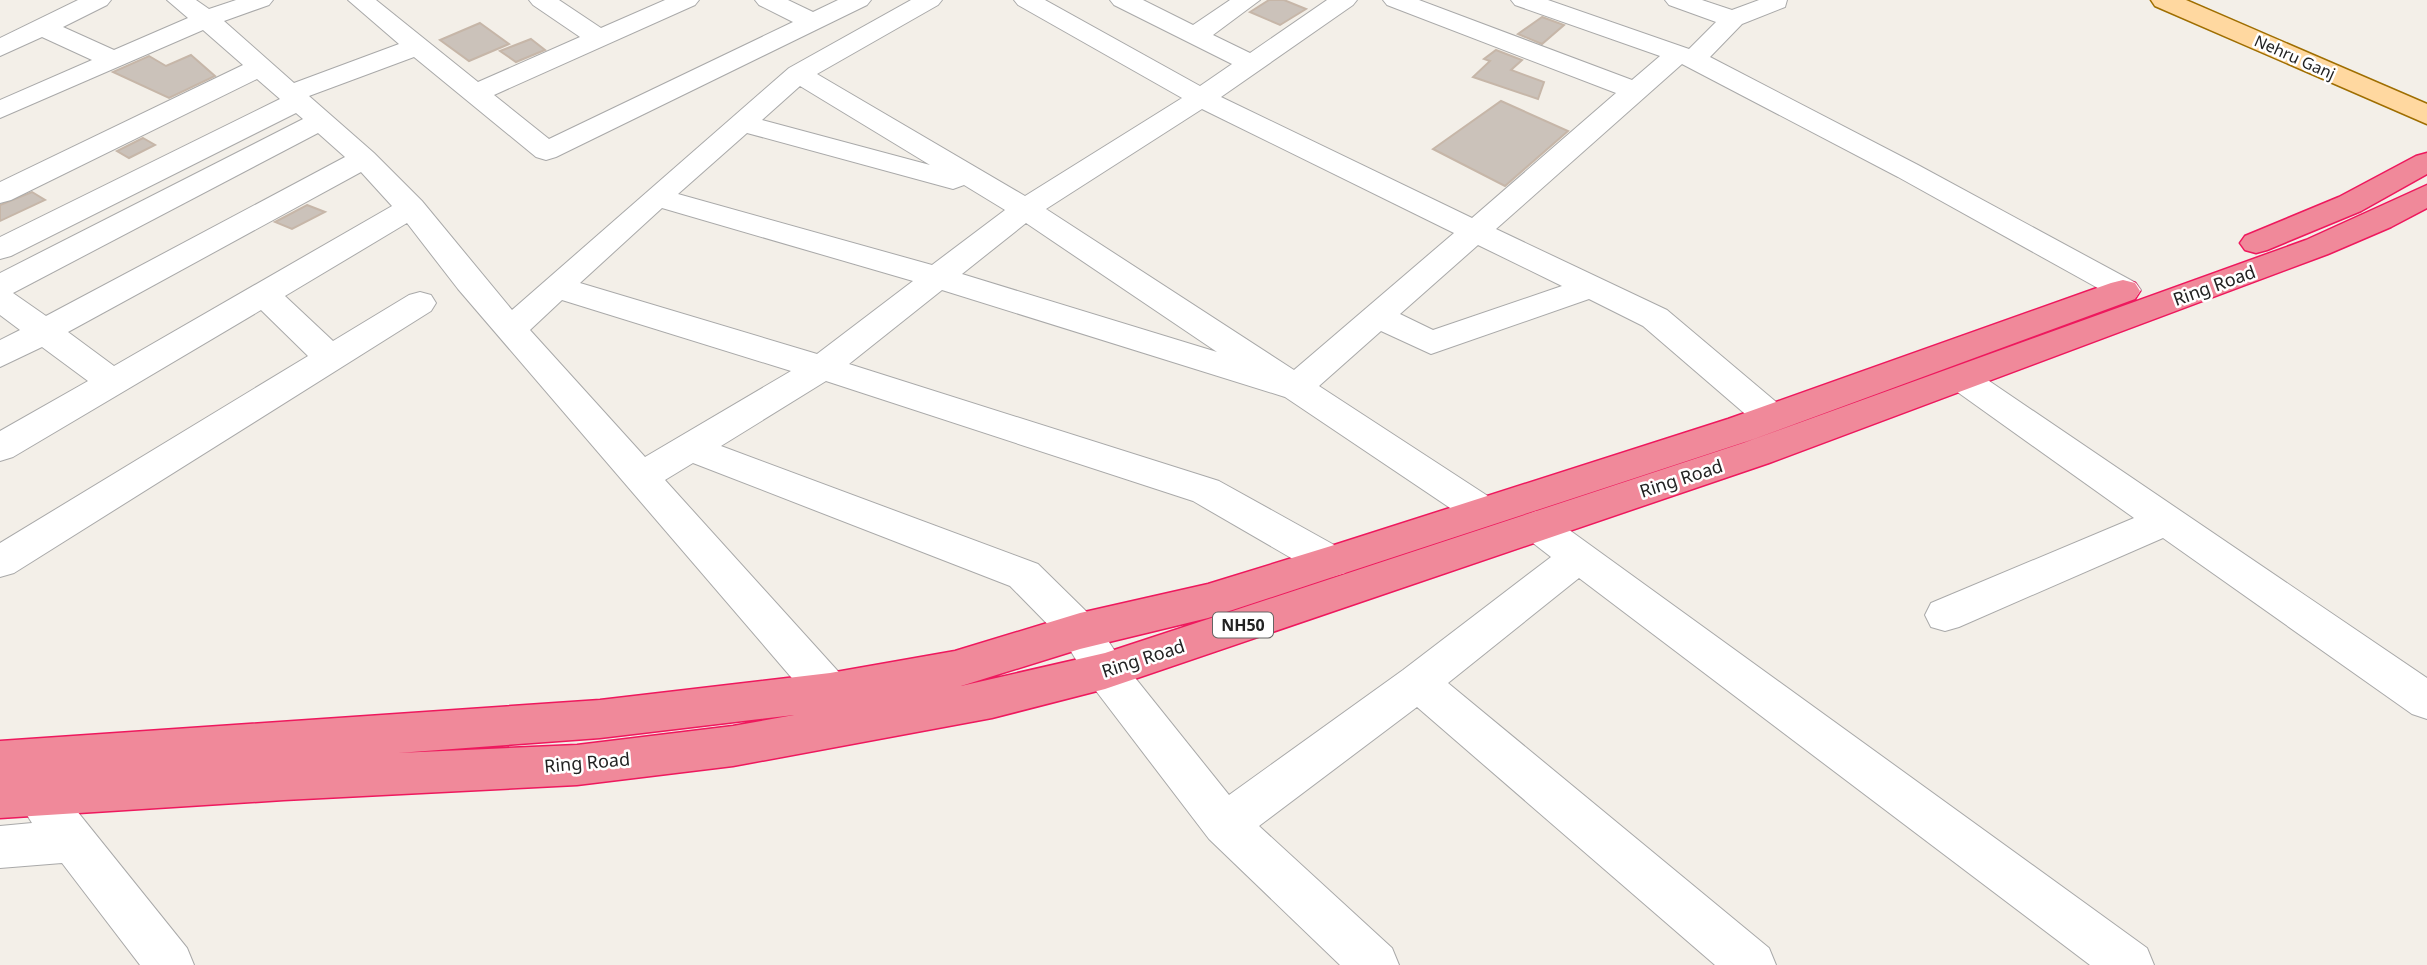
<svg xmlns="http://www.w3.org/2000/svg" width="2427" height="965" viewBox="0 0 2427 965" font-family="'Noto Sans',sans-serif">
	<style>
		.building { fill: #cbc2ba; stroke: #c6b6a8; stroke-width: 2 }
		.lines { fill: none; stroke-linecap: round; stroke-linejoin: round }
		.minor-casing { stroke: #a9a9a9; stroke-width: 2 }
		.major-casing { stroke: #9f6e00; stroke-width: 3 }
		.highway-casing { stroke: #ee185d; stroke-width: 3 }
		.minor { fill: #fff; fill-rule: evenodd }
		.major { fill: #ffd8a0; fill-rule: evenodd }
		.highway { fill: #f0899a; fill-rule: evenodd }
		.labels { text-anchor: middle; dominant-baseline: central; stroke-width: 5; stroke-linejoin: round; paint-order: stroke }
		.far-street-label { font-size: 16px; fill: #222; stroke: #fff }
		.shield { fill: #fff; stroke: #646464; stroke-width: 2 }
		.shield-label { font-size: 16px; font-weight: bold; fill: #222 }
		.street-label { font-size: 18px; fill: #222; stroke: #fff }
	</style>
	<rect width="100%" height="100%" fill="#f3efe8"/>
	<!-- building -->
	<path class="building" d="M1269,0H1284L1306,9L1280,25L1250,12Z
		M1542,17L1564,25L1542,44L1518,34Z
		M480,23L509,44L469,61L440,40Z
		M531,39L545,50L516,62L500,51Z
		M1496,50L1522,60L1511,70L1544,82L1538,99L1473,77L1490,61L1484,59Z
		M191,55L215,76L169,98L113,72L149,56L166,66Z
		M1501,101L1568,131L1505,186L1433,149Z
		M143,138L155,145L129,158L117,151Z
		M32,192L45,200L0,221V205Z
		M307,205L325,212L292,229L275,222Z"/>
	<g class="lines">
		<!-- minor casing -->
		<g class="minor-casing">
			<path id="minor" d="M78,0H111L107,5L63,27L114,50L188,18L167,0H196L209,9L236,0H273L269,5L224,21L294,83L399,44L348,0H376L478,82L580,37L533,5L529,0H559L601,28L665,0H699L695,5L494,95L549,139L793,22L759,5L755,0H788L813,12L838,0H871L867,5L556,157L546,160L536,157L414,57L309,96L374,153L422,201L512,310L789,68L911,0H942L938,5L817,74L1025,196L1182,98L1018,5L1014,0H1045L1200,86L1232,64L1114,5L1110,0H1143L1193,25L1230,0H1260L1213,35L1250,53L1327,0H1357L1353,5L1221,97L1472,218L1616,93L1387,5L1383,0H1419L1632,80L1660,56L1515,5L1511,0H1548L1689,49L1716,22L1669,5L1665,0H1702L1732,10L1759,0H1787L1785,7L1742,24L1710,57L1918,165L2136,283L2141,290L2136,297L2125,301L2114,297L1898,177L1682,64L1496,229L1667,310L1782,407L1788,416L1782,425L1770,429L1758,425L1643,326L1589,299L1431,354L1381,331L1319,386L1497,502L1503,512L1497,522L1484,526L1471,522L1285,397L942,290L849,364L1219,481L1345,551L1350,562L1345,573L1331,577L1317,573L1193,501L826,381L721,446L1038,564L1094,619L1120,659L1229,795L1403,670L1551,557L1524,536L1518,526L1524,516L1537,511L1550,516L2147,948L2154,965H2090L1579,578L1448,683L1769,948L1776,965H1715L1417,707L1259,826L1392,948L1399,965H1340L1209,839L1090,683L1066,643L1010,586L693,463L665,480L845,679L851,692L845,705L830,710L815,705L458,289L407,223L285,296L333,341L409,295L420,292L431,295L436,303L431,311L14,573L0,577V543L308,356L261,310L13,457L0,461V431L88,381L42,347L0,367V340L20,330L0,315V273L303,119L296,113L11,256L0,259V237L280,99L257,79L11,200L0,203V182L243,65L203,30L0,118V100L92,60L42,37L0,56V38ZM800,86L930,165L762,120ZM1202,109L1454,233L1294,370L1046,209ZM318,133L345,157L46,316L13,293ZM747,133L953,189L964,185L1005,210L932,265L678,194ZM361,172L392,206L114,366L68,332ZM662,208L913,281L817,354L580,283ZM1026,223L1217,352L962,274ZM1478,245L1562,286L1433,330L1400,314ZM562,300L791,371L645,457L530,330Z
				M1961,366L1973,370L2427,678V719L2412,714L2163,538L1959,627L1945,631L1931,627L1925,615L1931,603L2134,518L1949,386L1944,378L1949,370Z
				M36,774L52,780L187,948L194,965H140L62,863L0,868V826L32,823L14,794L20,780Z"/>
		</g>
		<!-- major casing -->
		<g class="major-casing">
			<path id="major" d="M2151,0H2186L2427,104V124L2155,6Z"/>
		</g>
		<!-- highway casing -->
		<g class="highway-casing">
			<path id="highway" d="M2427,153V174L2361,211L2267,250L2256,253L2245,250L2240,243L2245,236L2339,197L2416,156Z
				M2427,185V208L2391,227L2328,254L1769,463L1105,689L992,718L733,766L577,785L284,800L0,818V741L600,700L830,673L955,651L1080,613L1208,584L1331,546L1728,419L2111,283L2123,280L2135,283L2140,291L2135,299L1754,439L1345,573L1208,618L1080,649L961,686L1105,653L1743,443L2306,240ZM794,715L733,726L577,745L398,753L600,738Z"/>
		</g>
		<!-- minor -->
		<use href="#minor" class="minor"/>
		<!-- major -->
		<use href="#major" class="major"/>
		<!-- highway -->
		<use href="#highway" class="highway"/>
	</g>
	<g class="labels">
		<!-- far-street labels -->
		<g class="far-street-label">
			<text transform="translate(2295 57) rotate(24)">Nehru Ganj</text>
		</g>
		<!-- shield labels -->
		<rect class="shield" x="1213" y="612.5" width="60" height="25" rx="5"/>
		<g class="shield-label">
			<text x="1243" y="625">NH50</text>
		</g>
		<!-- street labels -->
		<g class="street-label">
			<text transform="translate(2214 285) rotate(-20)">Ring Road</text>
			<text transform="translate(1681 478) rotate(-18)">Ring Road</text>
			<text transform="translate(1143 658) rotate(-18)">Ring Road</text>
			<text transform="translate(587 762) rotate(-5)">Ring Road</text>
		</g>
	</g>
</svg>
